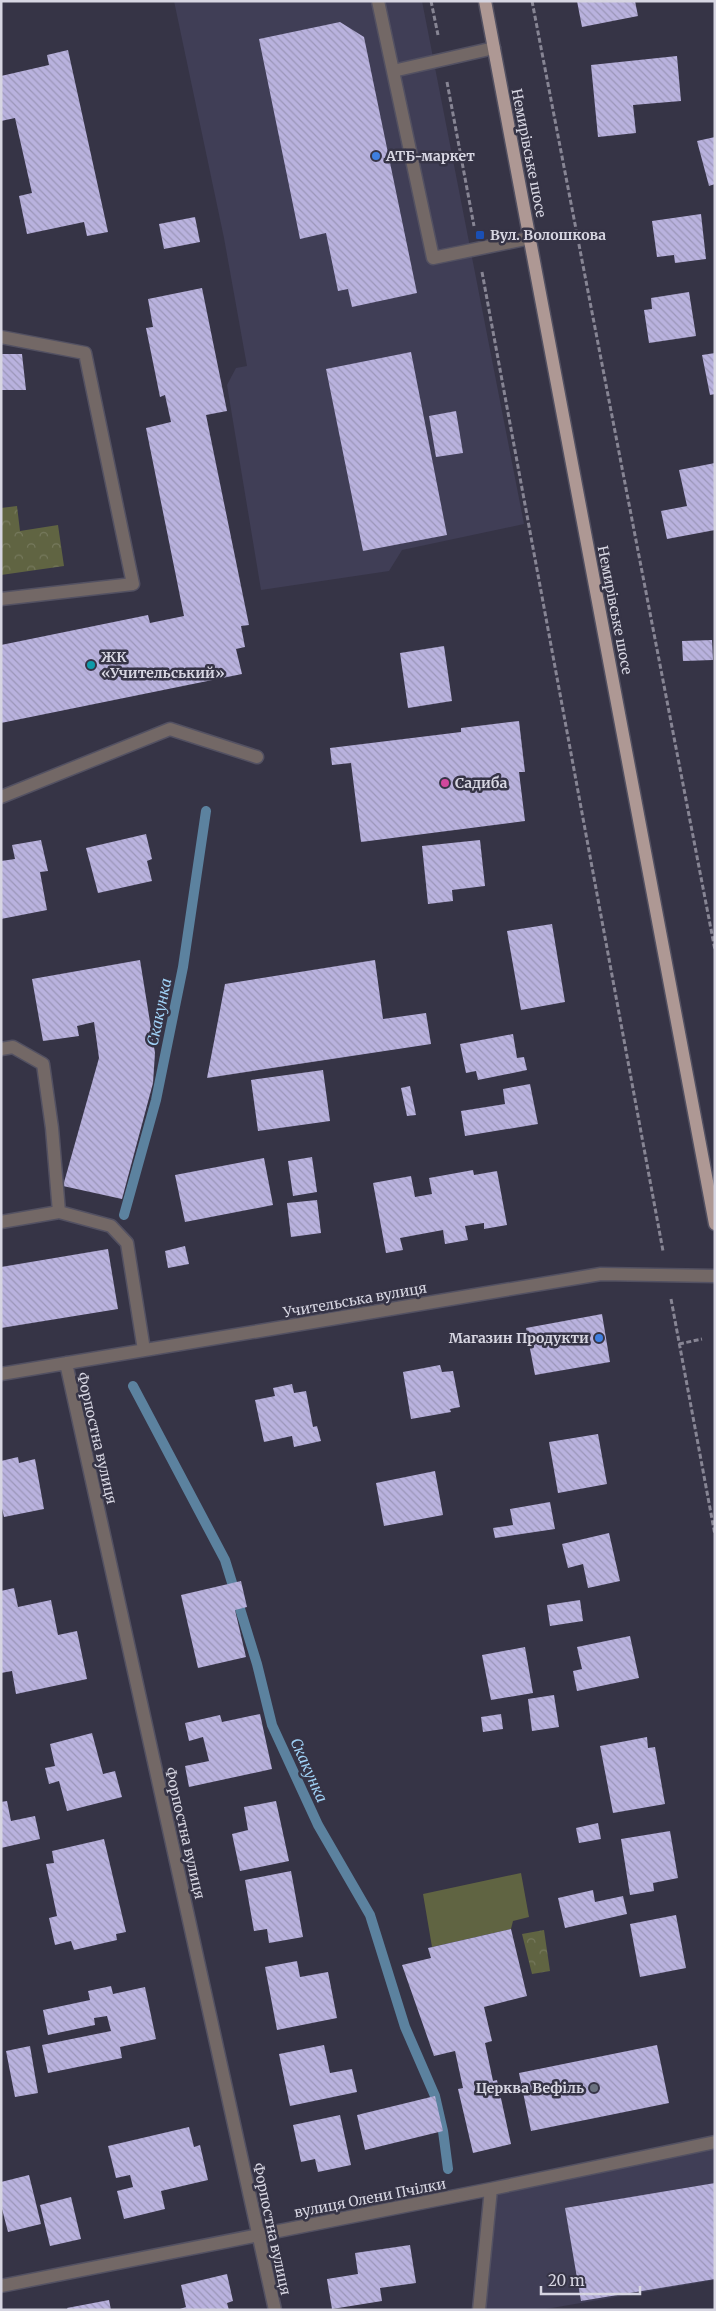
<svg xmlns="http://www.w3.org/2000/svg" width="716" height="2311" viewBox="0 0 716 2311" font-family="Merriweather,serif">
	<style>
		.built { fill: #403e56 }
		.grass { fill: #606442 }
		.park { fill: url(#park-crowns) }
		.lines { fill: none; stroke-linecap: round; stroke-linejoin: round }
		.stream { stroke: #5c829f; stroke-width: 10 }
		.building { fill: url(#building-back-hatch) }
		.minor-casing { stroke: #535162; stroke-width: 15 }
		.major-casing { stroke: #535162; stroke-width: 15 }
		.path { stroke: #878594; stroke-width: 3; stroke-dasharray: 5 2.5; stroke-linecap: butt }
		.minor { stroke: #736866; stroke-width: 12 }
		.major { stroke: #ae9894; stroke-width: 12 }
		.shop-dot { fill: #3f7fe0; stroke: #363446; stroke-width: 2 }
		.transit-dot { fill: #1a4fb4; stroke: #363446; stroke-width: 2 }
		.culture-dot { fill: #0f9aa8; stroke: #363446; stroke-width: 2 }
		.hotel-dot { fill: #d1479c; stroke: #363446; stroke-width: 2 }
		.worship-dot { fill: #6b7280; stroke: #363446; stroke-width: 2 }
		.labels { text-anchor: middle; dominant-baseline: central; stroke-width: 5; stroke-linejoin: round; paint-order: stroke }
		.street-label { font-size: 14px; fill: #d7d6e2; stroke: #363446 }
		.poi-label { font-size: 14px; font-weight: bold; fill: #d7d6e2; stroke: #363446; text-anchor: start }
		.water-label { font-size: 15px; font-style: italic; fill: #a0d1f6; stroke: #363446 }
	</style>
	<defs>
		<pattern id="park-crowns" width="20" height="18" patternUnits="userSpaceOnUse" patternTransform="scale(1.25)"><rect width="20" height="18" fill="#606442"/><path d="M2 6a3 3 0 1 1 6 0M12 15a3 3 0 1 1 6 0" fill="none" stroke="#76795d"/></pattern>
		<pattern id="building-back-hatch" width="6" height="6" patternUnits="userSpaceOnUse" patternTransform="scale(1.25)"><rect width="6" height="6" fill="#b9b2de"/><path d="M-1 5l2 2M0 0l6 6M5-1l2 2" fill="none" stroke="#9b96b8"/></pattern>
	</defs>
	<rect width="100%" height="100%" fill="#363446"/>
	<!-- built -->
	<path class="built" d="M174,1H422L524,524L402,550L389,571L261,590L227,385L236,368L247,366L224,238Z
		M715,2142V2280L540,2310H479L491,2189Z"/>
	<!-- grass -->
	<path class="grass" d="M521,1873L529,1917L513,1921L511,1929L432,1947L423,1894Z"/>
	<!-- park -->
	<path class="park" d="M17,506L20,531L58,525L64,566L1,575V508Z
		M544,1930L550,1971L532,1974L522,1934Z"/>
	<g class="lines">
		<!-- stream -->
		<path class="stream" d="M124,1215L156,1100L183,967L206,811
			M133,1386L225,1560L257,1664L272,1725L318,1825L370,1915L405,2027L435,2096L443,2131L448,2169"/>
	</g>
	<!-- building -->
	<path class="building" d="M577,1H635L638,16L582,27Z
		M340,22L364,37L417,293L352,307L348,289L338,291L326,233L300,239L259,39Z
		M68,50L108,232L87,236L84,222L27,234L19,196L32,193L15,118L1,121V76L49,65L47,55Z
		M677,56L681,101L633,105L636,133L598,137L591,65Z
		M715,137V184L709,186L697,141Z
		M701,214L706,259L675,263L674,255L657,257L652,221Z
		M195,217L200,242L164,249L159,224Z
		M202,288L227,411L206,415L249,625L241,626L245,647L236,649L242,674L1,723V645L148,615L150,623L184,616L146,428L171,422L165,395L160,397L146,328L153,327L148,299Z
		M689,292L696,336L649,343L644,310L652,309L651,298Z
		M411,352L447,535L363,551L326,369Z
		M715,353V394L710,395L702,355Z
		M1,354H22L26,390H1Z
		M456,411L463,453L436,457L429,416Z
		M715,463V530L667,539L661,511L687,506L679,470Z
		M712,640L713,660L683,661L682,641Z
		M444,646L452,701L408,708L400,653Z
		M519,721L525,772H519L525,821L361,842L351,763L332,765L330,748L461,732V728Z
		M146,834L152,859L147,861L152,881L98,893L86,848Z
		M41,840L48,871L40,872L47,910L1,919V861L15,859L12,845Z
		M480,840L485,886L452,890L453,901L428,904L422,846Z
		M552,924L565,1002L521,1010L507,931Z
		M140,960L155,1053L153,1083L122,1199L63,1186L99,1058L94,1022L77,1026L79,1036L43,1041L32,979Z
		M375,960L383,1019L426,1013L431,1044L207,1078L225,984Z
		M513,1034L517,1058L524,1057L527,1070L478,1080L476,1071L466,1073L460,1044Z
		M323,1070L330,1121L258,1131L251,1080Z
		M530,1084L538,1124L465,1136L461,1111L505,1104L503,1089Z
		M410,1086L416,1115L407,1116L401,1088Z
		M312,1157L317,1192L293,1196L288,1161Z
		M264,1158L273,1205L185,1222L175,1175Z
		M473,1170L474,1175L497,1171L507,1225L484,1229V1223L465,1226L468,1240L445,1244L443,1230L400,1238L403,1250L386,1253L373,1183L411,1176L415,1197L432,1194L429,1178Z
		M317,1200L321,1233L291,1237L287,1203Z
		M185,1246L189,1264L168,1268L165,1251Z
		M108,1249L118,1309L1,1328V1267Z
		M602,1314L610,1362L535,1375L526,1328Z
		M440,1365L442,1372L453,1371L460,1407L450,1409L451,1412L411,1419L403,1372Z
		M292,1384L294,1393L306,1391L313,1427L317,1426L321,1441L294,1447L292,1436L264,1442L255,1400L275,1396L273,1388Z
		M598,1434L607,1484L558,1493L549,1442Z
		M18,1457L19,1463L35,1459L44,1509L4,1517L1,1504V1461Z
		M435,1471L443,1515L384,1526L376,1483Z
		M550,1502L555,1529L495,1538L493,1528L513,1525L510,1509Z
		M609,1533L620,1581L588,1588L583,1564L568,1568L562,1544Z
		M241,1581L247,1607L235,1610L246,1657L198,1668L181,1595Z
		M14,1588L18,1607L51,1600L58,1635L77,1631L87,1679L16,1694L12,1671L1,1673V1591Z
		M580,1600L583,1621L550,1626L547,1605Z
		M630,1636L639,1678L577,1691L573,1671L582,1669L577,1647Z
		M525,1647L533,1693L491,1700L482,1655Z
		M554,1695L559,1727L532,1731L528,1699Z
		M260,1714L272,1769L189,1787L185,1766L209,1761L203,1737L189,1741L185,1723L220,1715L222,1722Z
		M501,1714L503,1729L483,1732L481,1717Z
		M92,1733L103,1774L115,1771L122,1797L67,1811L59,1781L49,1784L45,1768L55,1766L50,1744Z
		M647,1737L648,1748L655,1747L665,1804L613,1813L600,1746Z
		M7,1801L11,1821L35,1816L40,1839L1,1848V1802Z
		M276,1801L289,1861L240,1871L232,1834L248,1830L244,1807Z
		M598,1823L601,1839L579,1843L576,1828Z
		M670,1831L678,1878L653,1883L654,1891L630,1895L621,1839Z
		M104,1839L126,1932L116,1934L117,1940L74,1950L71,1941L55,1945L49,1918L57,1916L46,1864L54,1863L52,1851Z
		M291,1871L303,1937L269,1943L267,1929L254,1931L245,1880Z
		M593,1890L595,1902L623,1896L627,1914L565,1928L558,1898Z
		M676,1915L686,1968L640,1977L630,1924Z
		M511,1929L527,1996L484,2007L492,2041L485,2043L493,2081L497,2080L511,2144L473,2153L458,2089L463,2088L455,2051L434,2056L402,1965L431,1958L428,1948Z
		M297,1961L300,1977L328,1972L337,2018L277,2030L265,1967Z
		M111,1986L113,1994L145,1987L156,2039L120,2047L122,2058L48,2073L42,2045L111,2031L107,2016L94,2018L95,2025L48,2035L43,2010L90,2000L88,1991Z
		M324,2045L330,2073L352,2069L357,2092L290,2106L279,2054Z
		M657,2045L669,2103L531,2131L519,2073Z
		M30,2046L38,2093L15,2097L6,2051Z
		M435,2096L443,2131L365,2150L357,2115Z
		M340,2115L351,2165L318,2172L315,2159L301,2162L293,2125Z
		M189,2127L194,2147L200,2145L208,2180L161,2191L165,2209L124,2219L117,2191L133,2187L130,2175L116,2178L108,2146Z
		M29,2175L41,2224L8,2232L1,2205V2182Z
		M715,2183V2279L581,2301L565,2208Z
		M71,2197L81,2239L50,2246L40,2205Z
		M410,2245L416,2283L380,2288L382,2301L332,2309L327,2279L358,2274L355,2253Z
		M227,2274L233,2301L227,2303L229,2310H177L186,2307L181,2285Z
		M109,2300L111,2310H68L67,2308Z"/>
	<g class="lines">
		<!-- minor casing -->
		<g class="minor-casing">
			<path id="minor" d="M378,1L433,258L530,238
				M393,71L494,48
				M1,337L85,353L133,584L1,599
				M1,797L170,729L257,757
				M1,1049L13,1047L43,1064L52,1128L59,1212
				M1,1222L59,1212L111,1226L127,1243L144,1350
				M66,1363L275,2310
				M1,1374L601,1274L715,1276
				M1,2286L491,2189L715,2142
				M479,2310L491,2189"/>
		</g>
		<!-- major casing -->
		<g class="major-casing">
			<path id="major" d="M485,1L715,1224"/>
		</g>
		<!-- path -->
		<path class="path" d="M431,1L438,35
			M532,1L715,950
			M447,82L474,226
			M482,272L663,1251
			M671,1299L715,1535
			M679,1344L702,1339"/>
		<!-- minor -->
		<use href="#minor" class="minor"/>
		<!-- major -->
		<use href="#major" class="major"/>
	</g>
	<!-- markers -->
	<g class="shop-dot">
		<circle cx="376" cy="156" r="5"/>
		<circle cx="599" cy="1338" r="5"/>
	</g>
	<rect class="transit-dot" x="475" y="230" width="10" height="10" rx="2.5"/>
	<circle class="culture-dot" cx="91" cy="665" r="5"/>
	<circle class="hotel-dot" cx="445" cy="783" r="5"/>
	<circle class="worship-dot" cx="594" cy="2088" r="5"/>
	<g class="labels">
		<!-- street labels -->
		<g class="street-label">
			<text transform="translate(529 153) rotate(79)">Немирівське шосе</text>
			<text transform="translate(615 610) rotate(79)">Немирівське шосе</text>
			<text transform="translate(355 1300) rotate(-10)">Учительська вулиця</text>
			<text transform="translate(97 1438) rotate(77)">Форпостна вулиця</text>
			<text transform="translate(185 1833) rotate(77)">Форпостна вулиця</text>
			<text transform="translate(370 2198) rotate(-11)">вулиця Олени Пчілки</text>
			<text transform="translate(272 2229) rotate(78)">Форпостна вулиця</text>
		</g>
		<!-- poi labels -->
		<g class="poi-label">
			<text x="386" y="156">АТБ-маркет</text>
			<text x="490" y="235">Вул. Волошкова</text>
			<text x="101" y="657">ЖК<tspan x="101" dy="16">«Учительський»</tspan></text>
			<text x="455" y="783">Садиба</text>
			<text x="589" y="1338" text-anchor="end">Магазин Продукти</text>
			<text x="584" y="2088" text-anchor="end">Церква Вефіль</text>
		</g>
		<!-- water labels -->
		<g class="water-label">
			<text transform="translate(159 1012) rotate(-78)">Скакунка</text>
			<text transform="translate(309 1770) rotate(66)">Скакунка</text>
		</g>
	</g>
	<!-- border -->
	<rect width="716" height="2311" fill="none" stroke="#d7d6e2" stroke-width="5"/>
	<!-- scale -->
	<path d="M541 2286v8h99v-8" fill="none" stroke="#d7d6e2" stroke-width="2.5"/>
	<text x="548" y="2286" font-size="15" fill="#d7d6e2" stroke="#363446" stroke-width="4" paint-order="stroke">20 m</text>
</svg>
